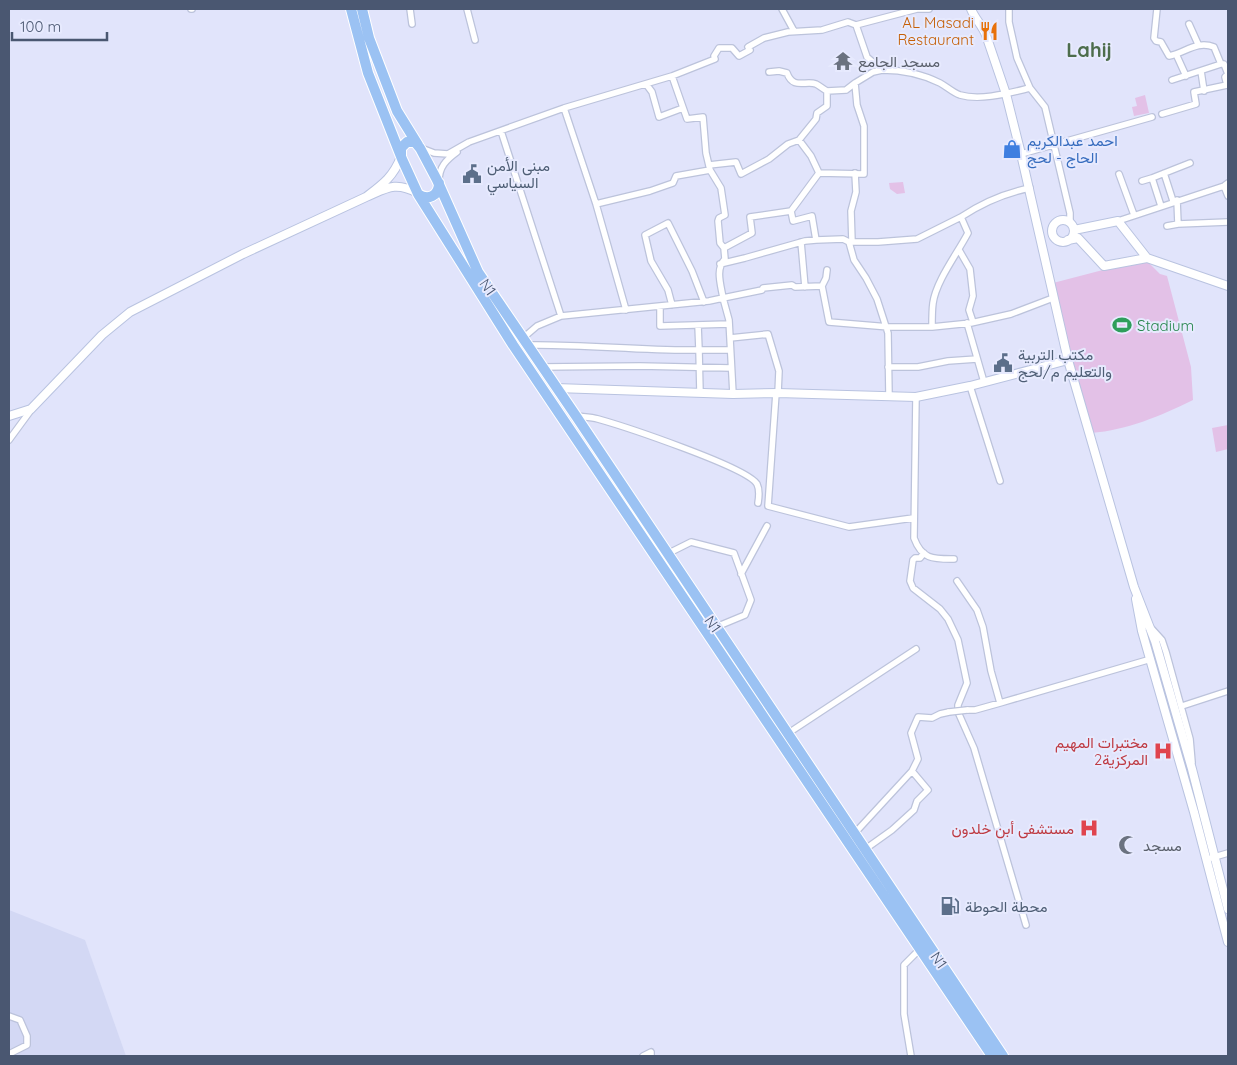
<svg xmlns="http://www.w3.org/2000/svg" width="1237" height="1065" viewBox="0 0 1237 1065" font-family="Quicksand,Vazirmatn,sans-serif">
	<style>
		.residential { fill: #d3d8f4 }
		.green { fill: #e3c1e7 }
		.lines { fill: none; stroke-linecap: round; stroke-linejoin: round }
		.street-casing { stroke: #bcc3db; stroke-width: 8 }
		.secondary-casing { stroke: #b9c3e0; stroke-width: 10 }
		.highway-casing { stroke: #fff; stroke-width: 12 }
		.street { stroke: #fff; stroke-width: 5.5 }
		.secondary { stroke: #fff; stroke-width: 8 }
		.highway { stroke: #9bc2f3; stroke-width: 10 }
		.street-bridge-casing { stroke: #bcc3db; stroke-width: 8; stroke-linecap: butt }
		.street-bridge { stroke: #fff; stroke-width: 5.5 }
		.labels { text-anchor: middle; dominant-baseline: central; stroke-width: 4; stroke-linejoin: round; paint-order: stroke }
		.food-label { font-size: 15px; fill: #c56008; stroke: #e7eafe; text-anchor: end }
		.worship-label { font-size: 15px; fill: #5b616d; stroke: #e7eafe; text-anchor: start }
		.shop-label { font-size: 15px; fill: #366cbe; stroke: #e7eafe; text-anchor: start }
		.service-label { font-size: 15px; fill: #4e5e75; stroke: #e7eafe; text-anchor: start }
		.street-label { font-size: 15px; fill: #4a5771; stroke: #e7eafe }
		.leisure-label { font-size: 15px; fill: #27864d; stroke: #e7eafe; text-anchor: start }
		.health-label { font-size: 15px; fill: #be3a42; stroke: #e7eafe; text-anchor: end }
		.district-label { font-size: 20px; font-weight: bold; fill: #4d6d4c; stroke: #e7eafe }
	</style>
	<rect width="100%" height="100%" fill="#e1e4fb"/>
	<!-- residential -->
	<path class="residential" d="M9,910L85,940L126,1056H9Z"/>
	<!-- green -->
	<path class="green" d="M1145,95L1149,113L1134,116L1132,107L1137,106L1135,98Z
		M903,182L905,193L897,194L890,189L889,183Z
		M1145,259L1160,274L1167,276L1191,367L1193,400C1160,416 1128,430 1091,433L1053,283Z
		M1228,425V449L1216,452L1212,428Z"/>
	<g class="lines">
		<!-- street casing -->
		<g class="street-casing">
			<path id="street" d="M191,9H192
				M410,9L412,24
				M467,9L475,40
				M782,9L794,31
				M1009,9V22L1017,58L1030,88L1045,107L1070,213V222
				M1157,9L1154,38L1156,41L1161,42L1169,56C1185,53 1197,40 1214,47L1221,64H1224L1228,74
				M1189,24L1198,44
				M856,25L917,9H929
				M1176,54L1186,76
				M1201,71L1204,91
				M769,72L779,71L787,73C793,90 806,80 816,84C820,86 823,89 827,91
				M672,76L687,119L703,117L706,153L710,170L721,188L725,215L719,218L718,221L720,243L724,248L725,259C715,269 721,285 723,298L762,290L763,288L792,285L795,287L822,286L829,322L889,327H932L971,323L1011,314L1053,298
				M1172,80L1221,64
				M646,84L652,92L659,117L683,108
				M564,108L596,204L626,310
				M1162,114L1196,104L1194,92L1227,85L1225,77L1228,74
				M501,131L561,316
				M799,140L816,119L817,113L827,106V91L846,90L855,83
				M421,148L434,153L448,154L469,142L564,108L672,76L715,59L714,56L719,48H732L739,56L750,50L748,47L764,38L788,32L822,30L848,22L856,25L867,57L882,70C902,70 922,74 940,83C946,86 952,92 960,95C981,101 1009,93 1030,88
				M1021,154L1152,117
				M709,165L736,162L741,174L769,159L788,144L799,140L811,156L819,173
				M1164,173L1173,201
				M1119,174L1134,215
				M439,181C439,167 446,160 457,152
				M1142,181L1152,178
				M1224,186L1228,196
				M596,204L650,191L673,183L676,176L710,170
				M1161,206L1152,178L1190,163
				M1118,221L1224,186L1228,183
				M1178,224L1228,222
				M1167,226L1178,224L1177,200
				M816,240L843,239L849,242L854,260L866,278L877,299L888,333L889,396
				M801,242L805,287
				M849,242H878L917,239L961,217
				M852,242L851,211L856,192L855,173
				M724,248L752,233L750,217L791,211
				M959,250L970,269L973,296L969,310L973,322
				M720,264L745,258L805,241L816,240L812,216L793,221L791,211L819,173L864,174V126L857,105L855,83L873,72L882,70
				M822,286L826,278L827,270
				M672,305L668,290L651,261L645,235L668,223L692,271L704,302
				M660,306V326L729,324
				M967,323L984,382
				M698,325L699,350H730
				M932,327C932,319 932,310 933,303C936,281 957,254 968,233L961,217C982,203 1005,193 1030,188
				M523,338L537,326L561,316L709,301L723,298L729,320L733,394
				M730,338L768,334L779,371L778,393
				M528,345C585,344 642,351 699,350L700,393
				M541,367L640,366L731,368
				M888,367H918L948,361L977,359
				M970,386L1000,481
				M776,393L768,506L849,527L913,518
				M916,397L914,538C922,560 934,559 954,559
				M576,416C583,417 591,417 598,419C623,426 747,467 757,484C760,490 759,497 758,503
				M9,440L31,410
				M924,553L920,558H915L913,560L910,581L913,588L940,609L948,619L958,640L967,683L958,705V712L974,748L1026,925
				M667,554L691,542L734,553L751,600L745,615L716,627
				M741,574L767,526
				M957,581L977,610L983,627L991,671L1000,703
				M1152,629L1162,640L1166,652L1190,739L1192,762
				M1182,706L1228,691
				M967,710H975L1000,703L1151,659
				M787,734L916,649
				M854,834L912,771L918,759L911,733L918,717L932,718L940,714L949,712
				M864,850L892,830L914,810L917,801L928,790L912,771
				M1211,858L1228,853
				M9,1016L20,1020L27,1036V1045L9,1054
				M643,1056L651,1052V1056
				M911,1056L904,1014V965L920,949"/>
		</g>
		<!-- secondary casing -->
		<g class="secondary-casing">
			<path id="secondary" d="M971,9C975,19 982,25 986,35L1006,94L1021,154L1068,360L1134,587L1155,641L1192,769L1228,909
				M401,157C393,177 383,184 366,197C387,188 395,181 418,193
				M1052 231a11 11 0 1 1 22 0a11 11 0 1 1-22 0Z
				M1068,240L1078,238L1104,266L1147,258L1118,221L1074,230
				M1147,258L1228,286
				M556,388L733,394L778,393L916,397L970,386L1068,360
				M9,416L31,409L102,335L130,312L243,254L366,197
				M1136,599L1142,631L1194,812L1228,942"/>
		</g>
		<!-- highway casing -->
		<g class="highway-casing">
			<path id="highway" d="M351,9L368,73L402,159L418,194L513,345L992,1056
				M362,9L369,38L397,111L418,145
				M401,156V148L407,142H415L420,148L437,180L478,272L576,416L1003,1056
				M418,194C428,201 439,196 439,183"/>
		</g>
		<!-- street -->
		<use href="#street" class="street"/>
		<!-- secondary -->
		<use href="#secondary" class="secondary"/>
		<!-- highway -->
		<use href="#highway" class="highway"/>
		<!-- street-bridge casing -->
		<g class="street-bridge-casing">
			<path id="street-bridge" d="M949,712L967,710"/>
		</g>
		<!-- street-bridge -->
		<use href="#street-bridge" class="street-bridge"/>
	</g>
	<!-- icons -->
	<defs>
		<g id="restaurant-bare" transform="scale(1.5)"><path d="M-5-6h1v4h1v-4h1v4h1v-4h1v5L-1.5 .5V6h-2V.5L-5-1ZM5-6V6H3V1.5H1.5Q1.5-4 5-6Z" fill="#e8710a" stroke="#e7eafe" stroke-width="2.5" paint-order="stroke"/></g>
		<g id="temple-bare" transform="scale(1.5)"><path d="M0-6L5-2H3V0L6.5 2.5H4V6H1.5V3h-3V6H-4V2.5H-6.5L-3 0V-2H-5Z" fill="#6b7280" stroke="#e7eafe" stroke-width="2.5" paint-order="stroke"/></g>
		<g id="shop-bare" transform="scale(1.5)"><path d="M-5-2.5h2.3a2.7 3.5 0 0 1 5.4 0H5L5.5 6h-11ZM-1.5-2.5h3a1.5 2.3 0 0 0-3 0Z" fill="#3f7fe0" stroke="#e7eafe" stroke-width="2.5" paint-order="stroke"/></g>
		<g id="civic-bare" transform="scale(1.5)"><path d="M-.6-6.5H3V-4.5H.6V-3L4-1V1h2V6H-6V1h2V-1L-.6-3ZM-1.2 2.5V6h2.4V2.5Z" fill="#5c6f8a" stroke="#e7eafe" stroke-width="2.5" paint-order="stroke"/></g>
		<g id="stadium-bare" transform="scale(1.5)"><path d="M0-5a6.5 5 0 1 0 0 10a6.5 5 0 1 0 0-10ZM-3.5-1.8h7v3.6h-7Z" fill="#2e9e5b" stroke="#e7eafe" stroke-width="2.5" paint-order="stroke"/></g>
		<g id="hospital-bare" transform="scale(1.5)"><path d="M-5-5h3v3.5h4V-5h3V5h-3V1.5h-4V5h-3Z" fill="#e0444e" stroke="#e7eafe" stroke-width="2.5" paint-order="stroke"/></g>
		<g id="mosque-bare" transform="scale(1.5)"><path d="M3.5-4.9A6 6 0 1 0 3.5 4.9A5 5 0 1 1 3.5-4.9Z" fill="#6b7280" stroke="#e7eafe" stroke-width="2.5" paint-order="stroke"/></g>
		<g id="fuel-bare" transform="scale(1.5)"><path d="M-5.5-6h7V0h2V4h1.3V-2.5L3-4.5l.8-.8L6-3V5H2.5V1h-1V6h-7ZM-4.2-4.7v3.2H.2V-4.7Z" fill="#5c6f8a" stroke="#e7eafe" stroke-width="2.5" paint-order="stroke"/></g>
	</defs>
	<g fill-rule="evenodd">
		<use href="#restaurant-bare" x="989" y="31"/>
		<use href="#temple-bare" x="843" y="61"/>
		<use href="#shop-bare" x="1012" y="149"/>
		<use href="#civic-bare" x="472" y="174"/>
		<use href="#stadium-bare" x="1122" y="325"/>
		<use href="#civic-bare" x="1003" y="363"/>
		<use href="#hospital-bare" x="1163" y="751"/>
		<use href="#hospital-bare" x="1089" y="828"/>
		<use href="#mosque-bare" x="1128" y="845"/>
		<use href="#fuel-bare" x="950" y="906"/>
	</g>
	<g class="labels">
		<!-- food labels -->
		<g class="food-label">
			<text x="974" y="22">AL Masadi<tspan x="974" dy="17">Restaurant</tspan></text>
		</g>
		<!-- worship labels -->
		<g class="worship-label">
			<text x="858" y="61">مسجد الجامع</text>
			<text x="1143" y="845">مسجد</text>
		</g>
		<!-- shop labels -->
		<g class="shop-label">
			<text x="1027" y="140">احمد عبدالكريم<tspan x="1027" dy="17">الحاج - لحج</tspan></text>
		</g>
		<!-- service labels -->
		<g class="service-label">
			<text x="487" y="165">مبنى الأمن<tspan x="487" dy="17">السياسي</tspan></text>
			<text x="1018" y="354">مكتب التربية<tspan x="1018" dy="17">والتعليم م/لحج</tspan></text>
			<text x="965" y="906">محطة الحوطة</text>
		</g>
		<!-- street labels -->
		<g class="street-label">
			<text transform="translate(488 287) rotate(55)">N1</text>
			<text transform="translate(713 624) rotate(56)">N1</text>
			<text transform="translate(939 960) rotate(56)">N1</text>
		</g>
		<!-- leisure labels -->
		<g class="leisure-label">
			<text x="1137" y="325">Stadium</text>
		</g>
		<!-- health labels -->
		<g class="health-label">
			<text x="1148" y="742">مختبرات المهيم<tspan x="1148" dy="17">المركزية2</tspan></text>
			<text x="1074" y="828">مستشفى أبن خلدون</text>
		</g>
		<!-- district labels -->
		<g class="district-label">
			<text x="1089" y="49">Lahij</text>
		</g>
	</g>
	<!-- border -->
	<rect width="1237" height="1065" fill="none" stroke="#4a5771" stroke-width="20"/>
	<!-- scale -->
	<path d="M12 32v8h95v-8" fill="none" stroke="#4a5771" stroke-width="2.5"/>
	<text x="20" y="32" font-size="15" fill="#4a5771" stroke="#e7eafe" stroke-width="4" paint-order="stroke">100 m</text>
</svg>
